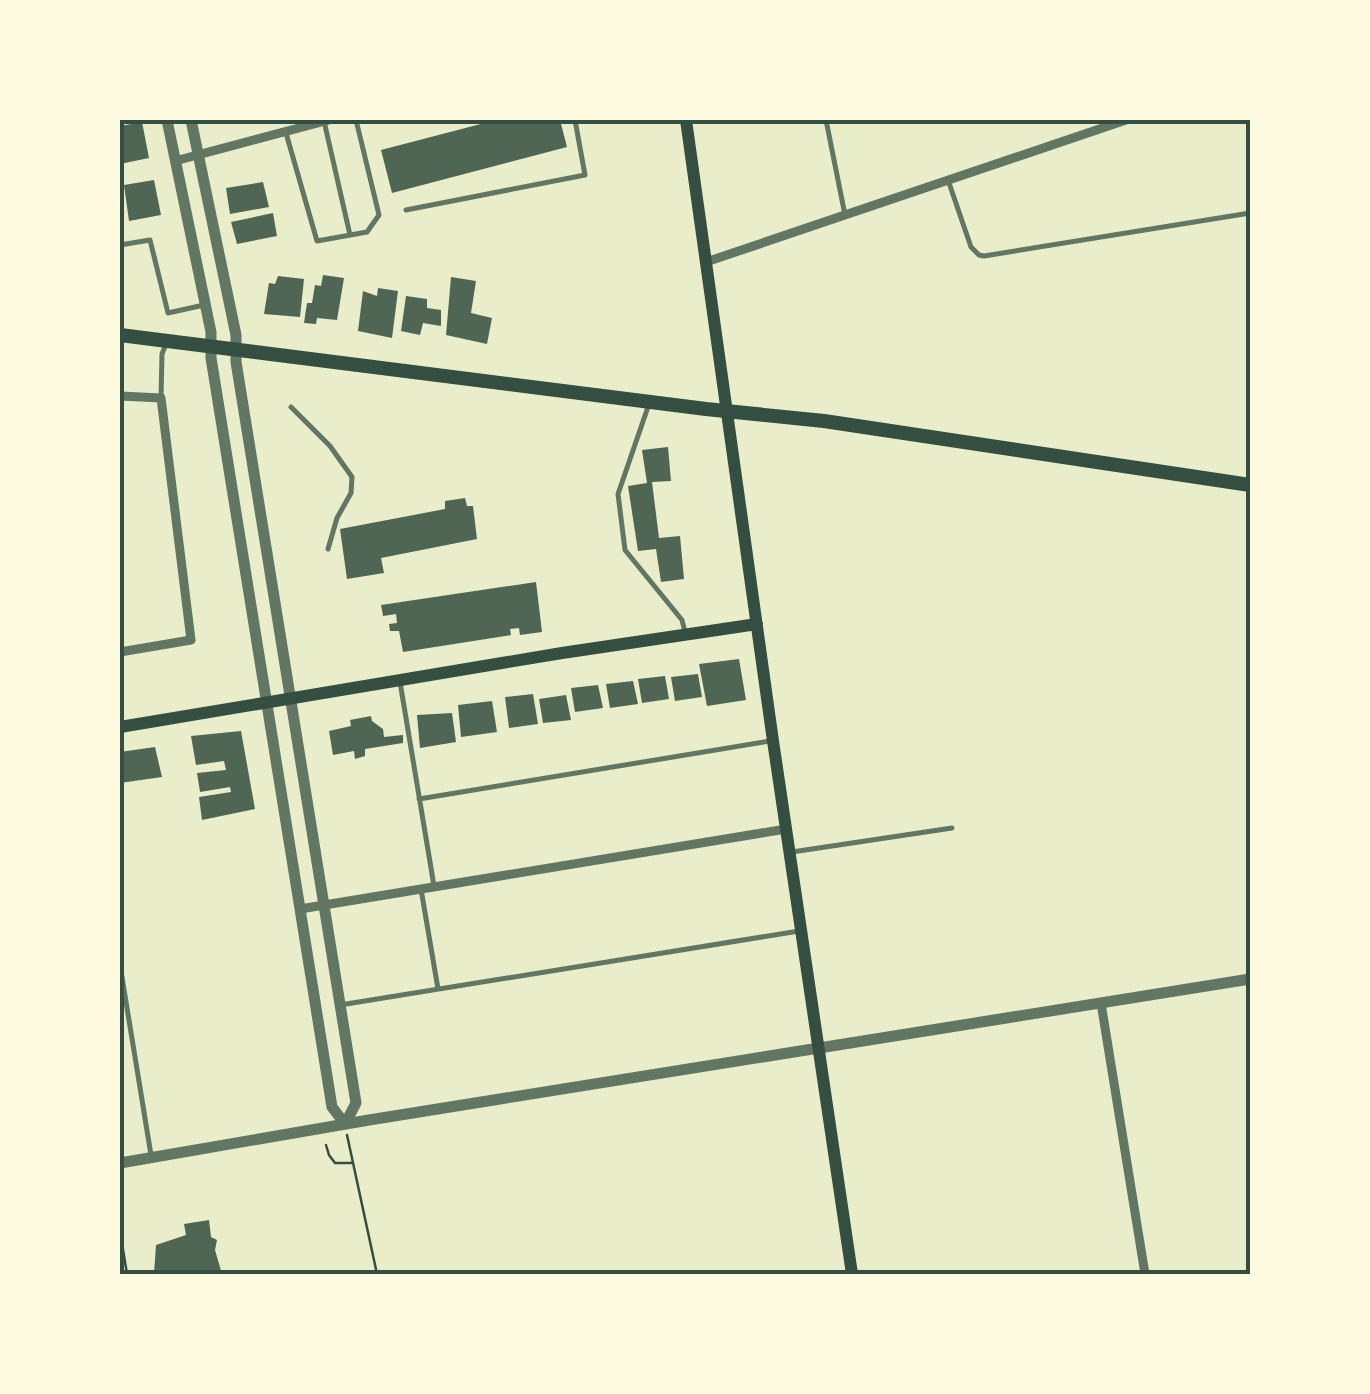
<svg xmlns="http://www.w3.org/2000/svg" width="1370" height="1394" viewBox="0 0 1370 1394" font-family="Rubik,sans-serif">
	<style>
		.building { fill: #4f6655 }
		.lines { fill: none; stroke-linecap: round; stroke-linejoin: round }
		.path { stroke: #344e41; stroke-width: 2.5 }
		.service { stroke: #617663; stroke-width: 5 }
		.minor { stroke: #617663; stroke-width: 9 }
		.tertiary { stroke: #617663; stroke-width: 11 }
		.secondary { stroke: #344e41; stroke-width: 12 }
		.primary { stroke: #344e41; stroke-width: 14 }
		.neatline { fill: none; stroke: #344e41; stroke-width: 4 }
	</style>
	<rect width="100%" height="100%" fill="#e9edc9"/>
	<!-- building -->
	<path class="building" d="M496,120H560L567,147L392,193L381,150Z
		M142,122L149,158L120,164V126Z
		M154,180L161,215L129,221L124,185Z
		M263,182L269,207L230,214L226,188Z
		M273,213L277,236L237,244L231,222Z
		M323,275L344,278L337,320L317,318L316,324L304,323L307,303H312L315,285L321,286Z
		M278,276L304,279L300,317L264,314L269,283L275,284Z
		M451,277L476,281L471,313L492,318L487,344L446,335Z
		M378,288L398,291L392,338L358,331L363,291L377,296Z
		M406,296L427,299V308L441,310V326L423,323L420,335L401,331Z
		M668,447L671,481L652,482L659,538L680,536L684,579L661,582L656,549L638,551L628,486L647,483L642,450Z
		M465,498L467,506H473L477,539L381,558L384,573L347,579L340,529L445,509V501Z
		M536,582L542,632L520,635L519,628L510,629L511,635L403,652L399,631H390L389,624L397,623L396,614L383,616L381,605Z
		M739,659L746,700L707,706L699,664Z
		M698,674L702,697L675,701L671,677Z
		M665,676L669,699L642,703L638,679Z
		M633,681L638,704L610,708L606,684Z
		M598,685L603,708L575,712L571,688Z
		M533,694L538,724L509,728L505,697Z
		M566,695L571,720L543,723L539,699Z
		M492,701L497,732L461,737L458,705Z
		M452,713L456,742L420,748L417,715Z
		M371,716L372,721L383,729L384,737L403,735V743L365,749V756L355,759L354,751L333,755L329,731L351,726L350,720Z
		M241,731L255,809L202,820L199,797L231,792L230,787L200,792L197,773L226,770L224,761L196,765L191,736Z
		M155,747L162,777L120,783V752Z
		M209,1220L211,1237L217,1240L215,1250L222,1274H154L156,1245L186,1235L184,1224Z"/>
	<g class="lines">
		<!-- path -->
		<path class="path" d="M347,1135L377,1274
			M326,1145L329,1155L335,1163H352
			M120,1231L127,1274"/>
		<!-- service -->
		<path class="service" d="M826,120L845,215
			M324,121L350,235
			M286,133L317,241L367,232L379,215L356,120
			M948,180L971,247L979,255L984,256L1250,213
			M406,210L585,175L575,120
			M120,245L150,240L168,313L204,305
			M161,397L162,354L166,344
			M649,404L618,494L625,550L682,620L685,632
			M291,407L330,446L352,477L351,493L337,518L328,549
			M400,682L434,886
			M419,799L770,741
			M792,852L952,828
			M421,889L438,989
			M120,965L151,1155
			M340,1005L799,931"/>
		<!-- minor -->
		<path class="minor" d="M175,161L329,120
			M706,262L1126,120
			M120,396L161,398L191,640L120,652
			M300,909L786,829
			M1101,1003L1145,1274"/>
		<!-- tertiary -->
		<path class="tertiary" d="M167,120L211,332V358L332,1107L345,1124
			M191,120L236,335V362L356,1103L345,1124
			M120,1163L369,1120L1250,979"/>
		<!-- secondary -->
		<path class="secondary" d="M686,120L773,741L852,1274
			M120,727L562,653L757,624"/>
		<!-- primary -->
		<path class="primary" d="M120,335L706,409L824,421L1250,485"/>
	</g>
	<!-- border -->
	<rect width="1370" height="1394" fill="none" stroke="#fefae0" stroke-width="245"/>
	<rect x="122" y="122" width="1126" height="1150" class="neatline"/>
</svg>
